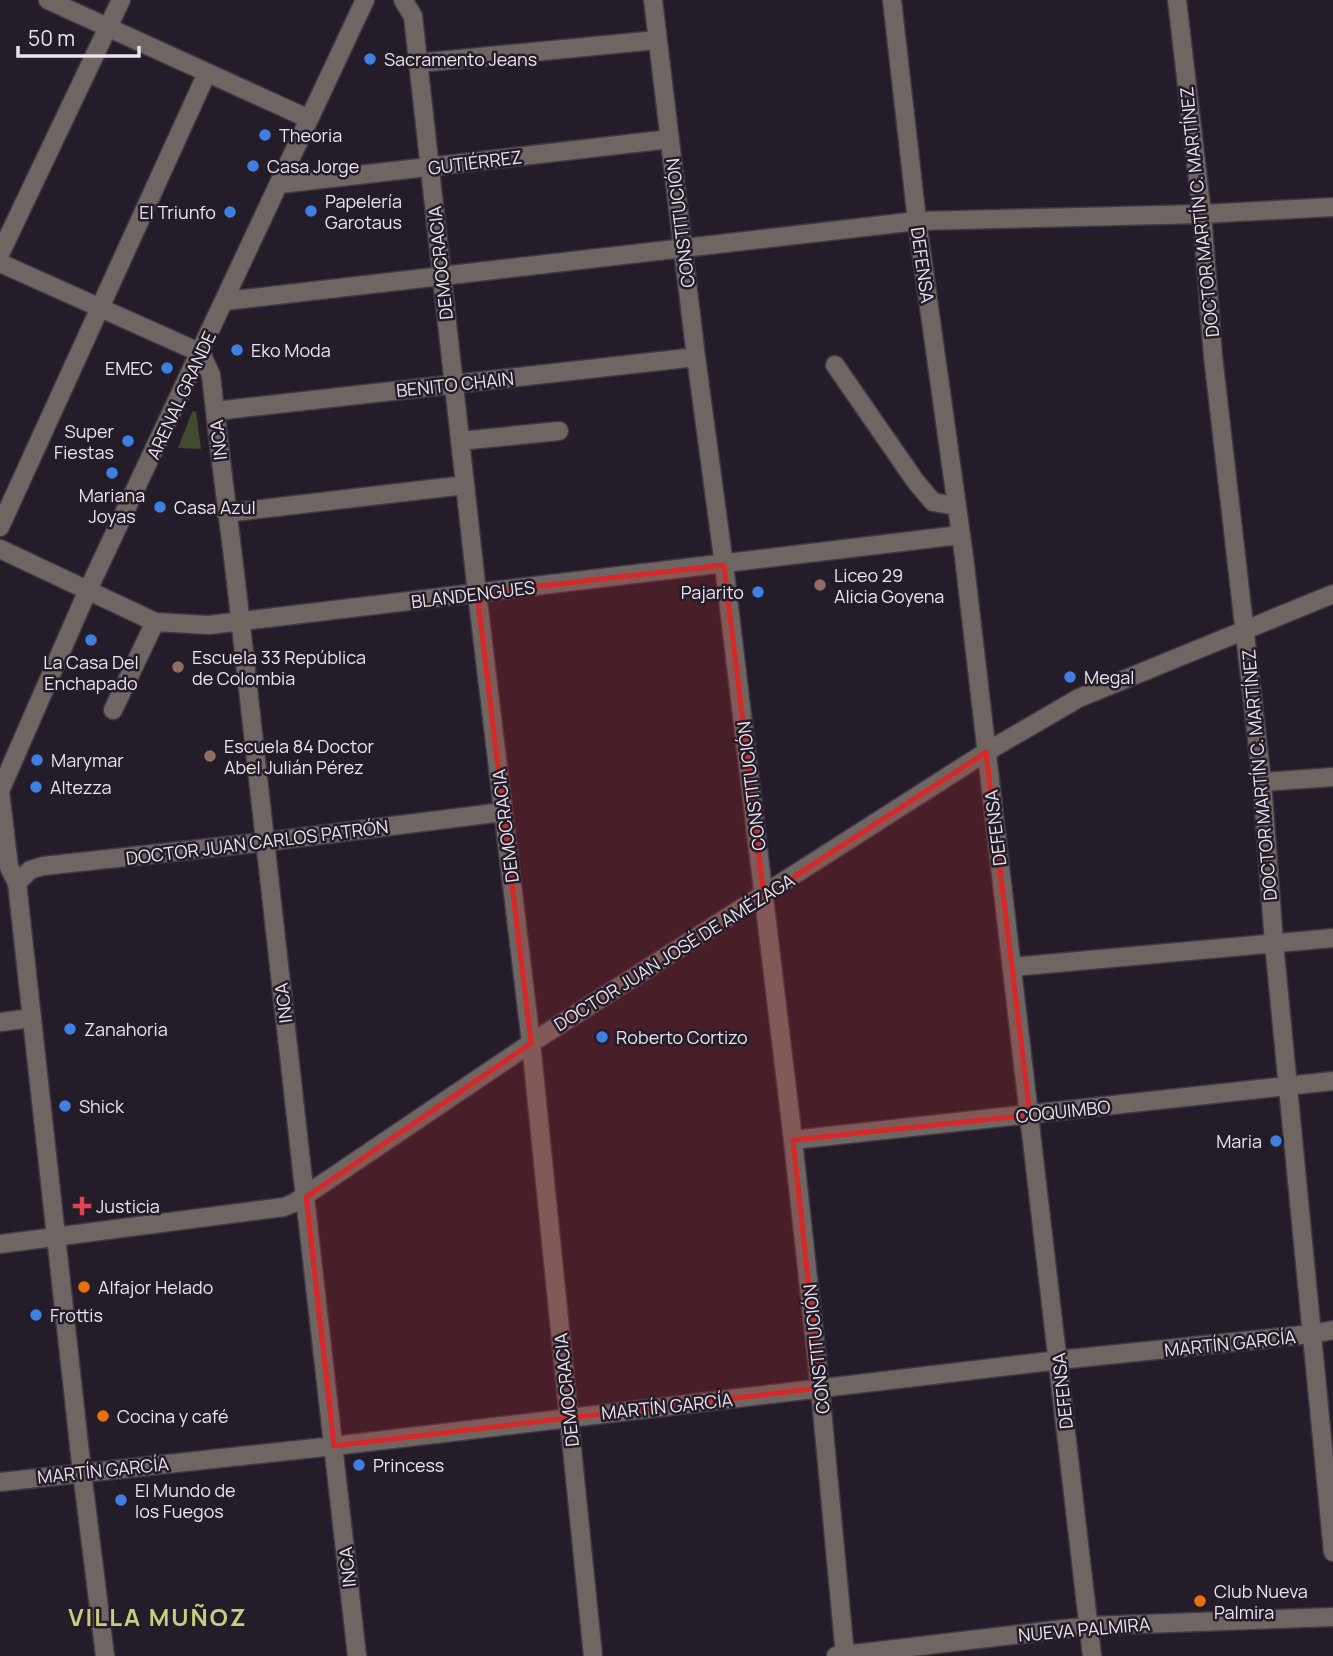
<svg xmlns="http://www.w3.org/2000/svg" width="1333" height="1656" viewBox="0 0 1333 1656" font-family="Manrope,sans-serif">
	<style>
		.green { fill: #41492f }
		.lines { fill: none; stroke-linecap: round; stroke-linejoin: round }
		.minor-casing { stroke: #403844; stroke-width: 21 }
		.minor { stroke: #6f6663; stroke-width: 18 }
		.marked { fill: #d62828; fill-opacity: 0.2; stroke: #d62828; stroke-width: 5; stroke-linejoin: round }
		.shop-dot { fill: #3f7fe0; stroke: #251c29; stroke-width: 2.5 }
		.education-dot { fill: #8d6e63; stroke: #251c29; stroke-width: 2.5 }
		.health-dot { fill: #e0444e; stroke: #251c29; stroke-width: 2.5 }
		.food-dot { fill: #e8710a; stroke: #251c29; stroke-width: 2.5 }
		.labels { text-anchor: middle; dominant-baseline: central; stroke-width: 5; stroke-linejoin: round; paint-order: stroke }
		.poi-label { font-size: 18px; fill: #e9e3ec; stroke: #251c29; text-anchor: start }
		.street-label { font-size: 18px; fill: #e9e3ec; stroke: #251c29 }
		.district-label { font-size: 24px; font-weight: bold; letter-spacing: 2px; fill: #c8cd7f; stroke: #251c29 }
	</style>
	<rect width="100%" height="100%" fill="#251c29"/>
	<!-- green -->
	<path class="green" d="M196,411L201,449L178,448L192,412Z"/>
	<g class="lines">
		<!-- minor casing -->
		<g class="minor-casing">
			<path id="minor" d="M48,0L309,119
				M403,0L413,16L477,593L531,1043L593,1656
				M653,0L696,357L724,565L793,1140L820,1388L845,1656
				M892,0L917,221L964,557L1092,1656
				M1177,0L1202,214L1213,356L1262,782L1274,943L1333,1552
				M418,63L657,40
				M280,184L670,139
				M0,254L121,0
				M0,263L201,353L211,375C220,459 232,542 241,626C279,969 318,1313 357,1656
				M226,301L917,221L1202,214L1333,207
				M835,365L916,482L933,502L956,506
				M215,411L696,357
				M460,441L559,431
				M226,513L465,485
				M0,527L207,73
				M0,549L155,622L209,625L960,535
				M113,710L155,622
				M1262,782L1333,777
				M0,791L9,867L17,883L82,1472L105,1656
				M0,791L88,590L365,0
				M17,883L30,870L43,866L264,842L503,812
				M1012,967L1333,938
				M0,1022L32,1018
				M793,1140L1333,1081
				M0,1244L284,1207L294,1203L531,1043L986,752L1079,698L1333,594
				M0,1482L334,1446L1059,1360L1312,1334L1333,1330
				M836,1656L1089,1626L1333,1617"/>
		</g>
		<!-- minor -->
		<use href="#minor" class="minor"/>
	</g>
	<!-- marked area -->
	<path class="marked" d="M724,565L764,896L986,752L1030,1115L793,1140L820,1388L334,1446L306,1197L531,1043L477,593Z"/>
	<!-- markers -->
	<g class="shop-dot">
		<circle cx="370" cy="59" r="7"/>
		<circle cx="265" cy="135" r="7"/>
		<circle cx="253" cy="166" r="7"/>
		<circle cx="311" cy="211" r="7"/>
		<circle cx="230" cy="212" r="7"/>
		<circle cx="237" cy="350" r="7"/>
		<circle cx="167" cy="368" r="7"/>
		<circle cx="128" cy="441" r="7"/>
		<circle cx="112" cy="473" r="7"/>
		<circle cx="160" cy="507" r="7"/>
		<circle cx="758" cy="592" r="7"/>
		<circle cx="91" cy="640" r="7"/>
		<circle cx="1070" cy="677" r="7"/>
		<circle cx="37" cy="760" r="7"/>
		<circle cx="36" cy="787" r="7"/>
		<circle cx="70" cy="1029" r="7"/>
		<circle cx="602" cy="1037" r="7"/>
		<circle cx="65" cy="1106" r="7"/>
		<circle cx="1276" cy="1141" r="7"/>
		<circle cx="36" cy="1315" r="7"/>
		<circle cx="359" cy="1465" r="7"/>
		<circle cx="121" cy="1500" r="7"/>
	</g>
	<g class="education-dot">
		<circle cx="820" cy="585" r="7"/>
		<circle cx="178" cy="667" r="7"/>
		<circle cx="210" cy="756" r="7"/>
	</g>
	<path class="health-dot" d="M78.5 1195.5h7v7h7v7h-7v7h-7v-7h-7v-7h7z"/>
	<g class="food-dot">
		<circle cx="84" cy="1287" r="7"/>
		<circle cx="103" cy="1416" r="7"/>
		<circle cx="1200" cy="1601" r="7"/>
	</g>
	<g class="labels">
		<!-- poi labels -->
		<g class="poi-label">
			<text x="384" y="59">Sacramento Jeans</text>
			<text x="279" y="135">Theoria</text>
			<text x="267" y="166">Casa Jorge</text>
			<text x="325" y="201">Papelería<tspan x="325" dy="21">Garotaus</tspan></text>
			<text x="216" y="212" text-anchor="end">El Triunfo</text>
			<text x="251" y="350">Eko Moda</text>
			<text x="153" y="368" text-anchor="end">EMEC</text>
			<text x="114" y="431" text-anchor="end">Super<tspan x="114" dy="21">Fiestas</tspan></text>
			<text x="112" y="495" text-anchor="middle">Mariana<tspan x="112" dy="21">Joyas</tspan></text>
			<text x="174" y="507">Casa Azul</text>
			<text x="834" y="575">Liceo 29<tspan x="834" dy="21">Alicia Goyena</tspan></text>
			<text x="744" y="592" text-anchor="end">Pajarito</text>
			<text x="192" y="657">Escuela 33 República<tspan x="192" dy="21">de Colombia</tspan></text>
			<text x="91" y="662" text-anchor="middle">La Casa Del<tspan x="91" dy="21">Enchapado</tspan></text>
			<text x="1084" y="677">Megal</text>
			<text x="224" y="746">Escuela 84 Doctor<tspan x="224" dy="21">Abel Julián Pérez</tspan></text>
			<text x="51" y="760">Marymar</text>
			<text x="50" y="787">Altezza</text>
			<text x="84" y="1029">Zanahoria</text>
			<text x="616" y="1037">Roberto Cortizo</text>
			<text x="79" y="1106">Shick</text>
			<text x="1262" y="1141" text-anchor="end">Maria</text>
			<text x="96" y="1206">Justicia</text>
			<text x="98" y="1287">Alfajor Helado</text>
			<text x="50" y="1315">Frottis</text>
			<text x="117" y="1416">Cocina y café</text>
			<text x="373" y="1465">Princess</text>
			<text x="135" y="1490">El Mundo de<tspan x="135" dy="21">los Fuegos</tspan></text>
			<text x="1214" y="1591">Club Nueva<tspan x="1214" dy="21">Palmira</tspan></text>
		</g>
		<!-- street labels -->
		<g class="street-label">
			<text transform="translate(475 162) rotate(-7)">GUTIÉRREZ</text>
			<text transform="translate(1199 212) rotate(-96)">DOCTOR MARTÍN C. MARTÍNEZ</text>
			<text transform="translate(680 223) rotate(-97)">CONSTITUCIÓN</text>
			<text transform="translate(440 263) rotate(-96)">DEMOCRACIA</text>
			<text transform="translate(923 265) rotate(82)">DEFENSA</text>
			<text transform="translate(455 384) rotate(-6)">BENITO CHAIN</text>
			<text transform="translate(181 395) rotate(-65)">ARENAL GRANDE</text>
			<text transform="translate(218 440) rotate(-96)">INCA</text>
			<text transform="translate(473 594) rotate(-7)">BLANDENGUES</text>
			<text transform="translate(1259 775) rotate(-95)">DOCTOR MARTÍN C. MARTÍNEZ</text>
			<text transform="translate(751 786) rotate(-97)">CONSTITUCIÓN</text>
			<text transform="translate(505 826) rotate(-97)">DEMOCRACIA</text>
			<text transform="translate(995 828) rotate(-97)">DEFENSA</text>
			<text transform="translate(257 842) rotate(-7)">DOCTOR JUAN CARLOS PATRÓN</text>
			<text transform="translate(674 952) rotate(-32)">DOCTOR JUAN JOSÉ DE AMÉZAGA</text>
			<text transform="translate(283 1003) rotate(-97)">INCA</text>
			<text transform="translate(1063 1111) rotate(-6)">COQUIMBO</text>
			<text transform="translate(1230 1343) rotate(-6)">MARTÍN GARCÍA</text>
			<text transform="translate(816 1349) rotate(-96)">CONSTITUCIÓN</text>
			<text transform="translate(566 1390) rotate(-96)">DEMOCRACIA</text>
			<text transform="translate(1062 1391) rotate(-96)">DEFENSA</text>
			<text transform="translate(667 1406) rotate(-6)">MARTÍN GARCÍA</text>
			<text transform="translate(103 1470) rotate(-6)">MARTÍN GARCÍA</text>
			<text transform="translate(347 1567) rotate(-96)">INCA</text>
			<text transform="translate(1084 1629) rotate(-5)">NUEVA PALMIRA</text>
		</g>
		<!-- district labels -->
		<g class="district-label">
			<text x="158" y="1616">VILLA MUÑOZ</text>
		</g>
	</g>
	<!-- scale -->
	<path d="M18 46v10h121v-10" fill="none" stroke="#e9e3ec" stroke-width="3.5"/>
	<text x="28" y="46" font-size="21" fill="#e9e3ec" stroke="#251c29" stroke-width="5" paint-order="stroke">50 m</text>
</svg>
